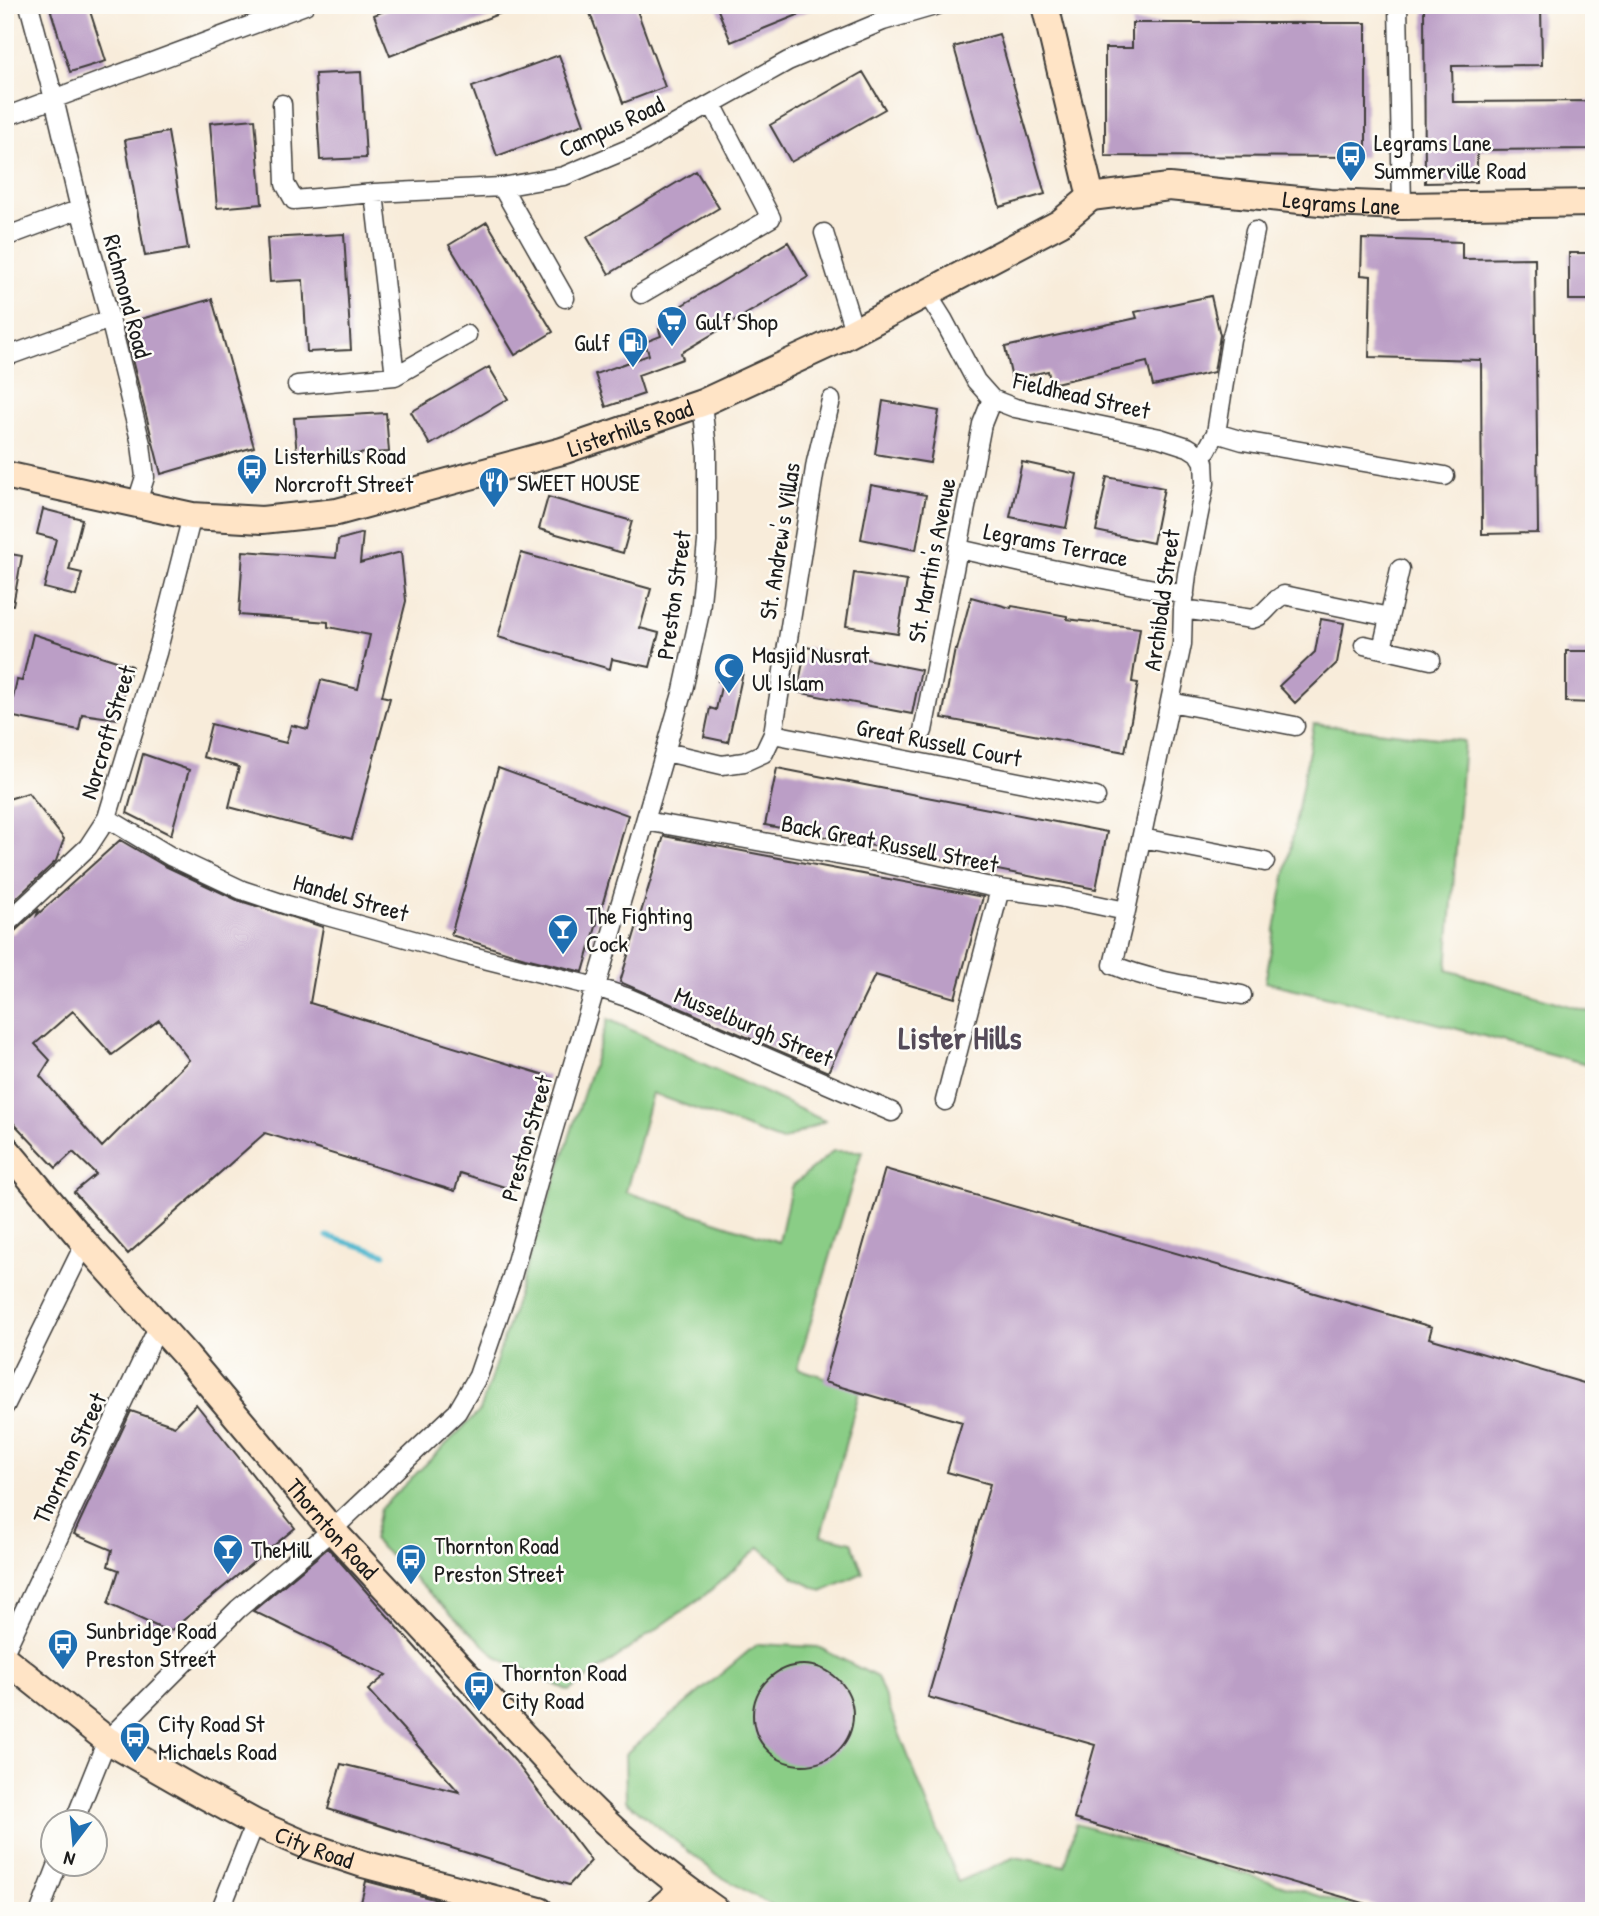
<svg xmlns="http://www.w3.org/2000/svg" width="1599" height="1916" viewBox="0 0 1599 1916" font-family="'Patrick Hand',sans-serif">
	<style>
		.green { fill: #8acd86; stroke: #537451; stroke-width: 2 }
		.lines { fill: none; stroke-linecap: round; stroke-linejoin: round }
		.stream { stroke: #51b8cf; stroke-width: 5 }
		.building { fill: #bb9ec6; fill-rule: evenodd }
		.street-casing { stroke: #3d3b38; stroke-width: 21 }
		.secondary-casing { stroke: #3d3b38; stroke-width: 30 }
		.street { stroke: #fff; stroke-width: 18 }
		.secondary { stroke: #ffe4c6; stroke-width: 26 }
		.labels { text-anchor: middle; dominant-baseline: central; stroke-width: 5; stroke-linejoin: round; paint-order: stroke }
		.street-label { font-size: 24px; fill: #1c1c1c; stroke: #fdfcf7 }
		.poi-label { font-size: 24px; fill: #1c1c1c; stroke: #fdfcf7; text-anchor: start }
		.district-label { font-size: 32px; font-weight: bold; fill: #544a58; stroke: #fdfcf7 }
	</style>
	<rect width="100%" height="100%" fill="#fdfcf7"/>
	<filter id="ink" filterUnits="userSpaceOnUse"><feTurbulence type="fractalNoise" baseFrequency=".0143" numOctaves="2"/><feDisplacementMap in="SourceGraphic" scale="14" xChannelSelector="R" yChannelSelector="G"/><feConvolveMatrix kernelMatrix="1 2 1 2 8 2 1 2 1" color-interpolation-filters="sRGB"/></filter>
	<filter id="wash" filterUnits="userSpaceOnUse"><feTurbulence type="fractalNoise" baseFrequency=".00686" numOctaves="4" result="noise"/><feDisplacementMap in="SourceGraphic" scale="28" xChannelSelector="R" yChannelSelector="G"/><feGaussianBlur stdDeviation="1.57" result="paint"/><feColorMatrix in="noise" values="0 0 0 0 0 0 0 0 0 0 0 0 0 0 0 0 0 1.4 0 .05"/><feComposite in="paint" operator="in"/></filter>
	<g filter="url(#wash)">
		<rect width="100%" height="100%" fill="#f8ecda"/>
		<!-- green -->
		<path class="green" d="M1314,724L1464,741L1447,970L1594,1013V1066L1402,1014L1265,982Z
			M608,1019L825,1121L782,1141L652,1093L626,1192L779,1242L791,1187L833,1151H862L797,1368L860,1389L821,1535L852,1542L863,1573L822,1591L796,1579L760,1547L705,1595L569,1691L498,1658L373,1540L380,1509L480,1411Z
			M757,1644L818,1647L877,1677L958,1882L1015,1857L1065,1866L1076,1824L1370,1911H782L718,1875L626,1801L625,1754Z"/>
		<g class="lines">
			<!-- stream -->
			<path class="stream" d="M327,1236L385,1254"/>
		</g>
		<g id="blocks">
			<!-- building -->
			<path class="building" d="M49,5H88L106,61L70,72Z
				M398,5H518L519,6L390,56L374,15Z
				M587,5H635L665,87L623,103Z
				M716,5H820V6L731,42Z
				M1424,5H1541L1542,65L1452,66L1453,102L1594,101V149L1477,150V182L1425,183Z
				M1132,23H1366V157L1105,156V48H1132Z
				M999,34L1045,194L1000,207L954,47Z
				M559,55L584,124L497,156L472,87Z
				M361,72L366,158L320,160L315,74Z
				M863,72L885,109L791,162L770,125Z
				M255,119L262,204L217,208L210,123Z
				M168,132L188,249L145,256L125,140Z
				M696,171L719,208L609,274L587,237Z
				M487,222L553,332L515,355L449,245Z
				M344,234L351,350L307,352L303,280L270,282L267,238Z
				M1362,239L1462,242V259L1535,258L1538,533L1482,534L1481,360L1369,357L1371,276L1361,275Z
				M788,242L808,277L681,353L683,359L638,375L644,394L606,407L595,374L649,355L645,342L661,336L659,329L686,319L679,307Z
				M1569,253H1594V300H1569Z
				M1211,296L1220,335L1214,372L1153,386L1147,362L1051,384L1048,371L1012,379L1005,347L1137,318L1135,312Z
				M212,299L254,447L161,474L123,324Z
				M489,367L508,399L430,445L411,412Z
				M883,401L939,411L930,463L875,454Z
				M386,413L389,452L297,457L294,418Z
				M1022,462L1077,474L1066,528L1010,517Z
				M1107,477L1164,488L1153,543L1096,531Z
				M871,485L926,495L916,550L861,539Z
				M548,497L632,521L623,553L539,529Z
				M43,509L82,519L69,570L82,573L76,596L44,588L56,539L37,534Z
				M363,533L360,563L401,552L406,601L382,696L390,698L352,839L229,807L239,767L203,757L211,724L286,743L291,725L308,729L321,680L358,689L370,635L328,627V622L239,615L243,551L336,558L338,540Z
				M5,553L22,556L13,605L5,604Z
				M521,553L651,589L640,628L659,633L650,667L612,659L610,669L498,637Z
				M854,573L907,581L898,634L846,626Z
				M971,597L1011,608L1012,606L1067,616V619L1140,628L1132,682L1138,683L1125,752L942,718L955,649L957,650Z
				M1321,619L1344,623L1337,663L1295,703L1279,686L1315,652Z
				M33,634L132,666L117,719L82,714L79,730L9,716L17,680L22,681Z
				M806,647L921,670L912,714L797,692Z
				M1566,651H1594V703L1566,702Z
				M722,663L737,666L736,671L743,672L728,742L704,737L710,708L716,710L722,682L718,681Z
				M143,754L189,770L171,835L127,813Z
				M498,768L628,815L583,972L525,958L451,935Z
				M777,768L1107,832L1096,889L765,825Z
				M28,793L64,839L56,861L5,909V800Z
				M664,836L983,897L955,998L875,975L828,1072L620,982Z
				M120,840L165,866L237,900L323,927L310,1003L548,1076L514,1190L460,1173L455,1191L265,1133L128,1254L74,1192L96,1174L73,1152L56,1168L5,1114V936L13,933L39,909L37,915ZM73,1011L112,1055L159,1020L189,1060L102,1147L40,1076L50,1060L35,1044Z
				M885,1169L1432,1327L1429,1338L1594,1386V1911H1391L1074,1819L1095,1745L928,1697L990,1484L947,1472L962,1422L824,1382Z
				M196,1404L295,1528L169,1632L108,1604L119,1570L108,1566L112,1550L74,1534L131,1411L175,1426Z
				M328,1548L515,1761L591,1861L569,1885L328,1809L341,1764L459,1792L368,1690L386,1675L253,1611Z
				M753 1715a50 50 0 1 1 100 0a50 50 0 1 1-100 0Z
				M366,1881L467,1908V1911H359Z"/>
		</g>
	</g>
	<g filter="url(#ink)">
		<use href="#blocks" fill-opacity="0" stroke="#3d3b38" stroke-width="2"/>
		<g class="lines">
			<!-- street casing -->
			<g class="street-casing">
				<path id="street" d="M29,5L54,99L80,209L110,319L141,444L145,477L136,505
					M1398,5L1402,206
					M282,104L285,184L294,200L374,193L502,187L564,176L640,144L788,61L883,21L938,5
					M5,117L305,5
					M502,187L565,298
					M374,193L395,376L467,335
					M824,233L854,331
					M5,237L80,209
					M926,292L943,319L976,381L992,399L1015,408L1160,438L1188,447L1199,454L1204,462L1205,483L1187,574L1183,609L1182,644L1126,911L1113,965C1153,982 1199,987 1242,995
					M641,294L771,218L712,104
					M5,357L110,319
					M297,385L395,376
					M1216,433L1243,441L1445,476
					M1199,454L1207,450L1216,433L1231,339L1241,302L1255,231
					M959,549L1026,564L1185,595
					M1183,609L1252,619C1266,616 1271,600 1284,595L1389,617
					M1364,645L1431,660
					M1382,649L1400,569
					M1170,702L1295,726
					M923,731L982,424L992,399
					M773,734L1096,797
					M666,752L722,765L744,762L764,753L773,734L816,462L831,400
					M107,818L170,856L242,890L287,905L460,953L596,987L629,998L892,1112
					M645,821L882,863L1000,889L1059,897L1126,911
					M1142,838L1265,862
					M5,925L88,847L107,818L157,653L192,516
					M945,1101L1000,889
					M5,1406L85,1243
					M5,1651L159,1325
					M74,1822L107,1740L238,1609L332,1530L457,1412L478,1376L511,1280L540,1175L645,821L683,690L700,612L707,542V449L702,403
					M40,1911L58,1864
					M220,1911L255,1823"/>
			</g>
			<!-- secondary casing -->
			<g class="secondary-casing">
				<g id="secondary">
					<path d="M1045,5L1091,197"/>
					<path id="s1" d="M1091,197L1169,187L1330,203L1402,206L1594,203"/>
					<path id="s2" d="M5,475L192,516L262,520L337,512L562,451L702,403L836,341L1060,223L1091,197"/>
					<path id="s3" d="M5,1148L85,1243L187,1357L332,1530L545,1759C594,1817 655,1868 717,1911"/>
					<path id="s4" d="M5,1659L107,1740L189,1787L255,1823L306,1845L363,1864L540,1911"/>
					<path d="M658,1911L684,1888"/>
				</g>
			</g>
			<!-- street -->
			<use href="#street" class="street"/>
			<!-- secondary -->
			<use href="#secondary" class="secondary"/>
		</g>
	</g>
	<!-- icons -->
	<defs>
		<g id="bus-pin" transform="scale(1.575)"><path d="M0 17L-7.5 6A9.5 9.5 0 1 1 7.5 6Z" fill="#1f6fb2" stroke="#fdfcf7"/><path d="M-5-6H5V4H4V6H2V4H-2V6H-4V4H-5ZM-3.5-4V0h7V-4ZM-3.5 1.2v1.5H-2V1.2ZM2 1.2v1.5H3.5V1.2Z" fill="#fff"/></g>
		<g id="supermarket-pin" transform="scale(1.575)"><path d="M0 17L-7.5 6A9.5 9.5 0 1 1 7.5 6Z" fill="#1f6fb2" stroke="#fdfcf7"/><path d="M-6-5.5h2.5l.6 2H6L4.5 2H-2.5L-4.4-4H-6ZM-1.5 3.2a1.3 1.3 0 1 0 .1 0ZM3 3.2a1.3 1.3 0 1 0 .1 0Z" fill="#fff"/></g>
		<g id="fuel-pin" transform="scale(1.575)"><path d="M0 17L-7.5 6A9.5 9.5 0 1 1 7.5 6Z" fill="#1f6fb2" stroke="#fdfcf7"/><path d="M-5.5-6h7V0h2V4h1.3V-2.5L3-4.5l.8-.8L6-3V5H2.5V1h-1V6h-7ZM-4.2-4.7v3.2H.2V-4.7Z" fill="#fff"/></g>
		<g id="restaurant-pin" transform="scale(1.575)"><path d="M0 17L-7.5 6A9.5 9.5 0 1 1 7.5 6Z" fill="#1f6fb2" stroke="#fdfcf7"/><path d="M-5-6h1v4h1v-4h1v4h1v-4h1v5L-1.5 .5V6h-2V.5L-5-1ZM5-6V6H3V1.5H1.5Q1.5-4 5-6Z" fill="#fff"/></g>
		<g id="mosque-pin" transform="scale(1.575)"><path d="M0 17L-7.5 6A9.5 9.5 0 1 1 7.5 6Z" fill="#1f6fb2" stroke="#fdfcf7"/><path d="M3.5-4.9A6 6 0 1 0 3.5 4.9A5 5 0 1 1 3.5-4.9Z" fill="#fff"/></g>
		<g id="bar-pin" transform="scale(1.575)"><path d="M0 17L-7.5 6A9.5 9.5 0 1 1 7.5 6Z" fill="#1f6fb2" stroke="#fdfcf7"/><path d="M-6-5H6L.8 .8V4.5H3.5V6h-7V4.5H-.8V.8Z" fill="#fff"/></g>
	</defs>
	<g fill-rule="evenodd">
		<use href="#bus-pin" x="1351" y="156"/>
		<use href="#supermarket-pin" x="672" y="321"/>
		<use href="#fuel-pin" x="633" y="342"/>
		<use href="#bus-pin" x="252" y="469"/>
		<use href="#restaurant-pin" x="494" y="482"/>
		<use href="#mosque-pin" x="729" y="668"/>
		<use href="#bar-pin" x="563" y="929"/>
		<use href="#bar-pin" x="228" y="1549"/>
		<use href="#bus-pin" x="411" y="1559"/>
		<use href="#bus-pin" x="63" y="1644"/>
		<use href="#bus-pin" x="479" y="1686"/>
		<use href="#bus-pin" x="135" y="1737"/>
	</g>
	<g class="labels">
		<!-- street labels -->
		<g class="street-label">
			<text transform="translate(611 126) rotate(-25)">Campus Road</text>
			<text stroke="none"><textPath href="#s1" startOffset="252">Legrams Lane</textPath></text>
			<text transform="translate(128 296) rotate(75)">Richmond Road</text>
			<text transform="translate(1082 395) rotate(13)">Fieldhead Street</text>
			<text stroke="none"><textPath href="#s2" startOffset="642">Listerhills Road</textPath></text>
			<text transform="translate(779 541) rotate(-81)">St. Andrew's Villas</text>
			<text transform="translate(1056 544) rotate(11)">Legrams Terrace</text>
			<text transform="translate(931 560) rotate(-79)">St. Martin's Avenue</text>
			<text transform="translate(673 595) rotate(-82)">Preston Street</text>
			<text transform="translate(1161 600) rotate(-82)">Archibald Street</text>
			<text transform="translate(107 732) rotate(-73)">Norcroft Street</text>
			<text transform="translate(939 742) rotate(11)">Great Russell Court</text>
			<text transform="translate(890 843) rotate(11)">Back Great Russell Street</text>
			<text transform="translate(351 897) rotate(16)">Handel Street</text>
			<text transform="translate(754 1026) rotate(23)">Musselburgh Street</text>
			<text transform="translate(526 1138) rotate(-74)">Preston Street</text>
			<text transform="translate(69 1458) rotate(-65)">Thornton Street</text>
			<text stroke="none"><textPath href="#s3" startOffset="502">Thornton Road</textPath></text>
			<text stroke="none"><textPath href="#s4" startOffset="364">City Road</textPath></text>
		</g>
		<!-- poi labels -->
		<g class="poi-label">
			<text x="1374" y="142">Legrams Lane<tspan x="1374" dy="28">Summerville Road</tspan></text>
			<text x="695" y="321">Gulf Shop</text>
			<text x="610" y="342" text-anchor="end">Gulf</text>
			<text x="275" y="455">Listerhills Road<tspan x="275" dy="28">Norcroft Street</tspan></text>
			<text x="517" y="482">SWEET HOUSE</text>
			<text x="752" y="654">Masjid Nusrat<tspan x="752" dy="28">Ul Islam</tspan></text>
			<text x="586" y="915">The Fighting<tspan x="586" dy="28">Cock</tspan></text>
			<text x="434" y="1545">Thornton Road<tspan x="434" dy="28">Preston Street</tspan></text>
			<text x="251" y="1549">TheMill</text>
			<text x="86" y="1630">Sunbridge Road<tspan x="86" dy="28">Preston Street</tspan></text>
			<text x="502" y="1672">Thornton Road<tspan x="502" dy="28">City Road</tspan></text>
			<text x="158" y="1723">City Road St<tspan x="158" dy="28">Michaels Road</tspan></text>
		</g>
		<!-- district labels -->
		<g class="district-label">
			<text x="960" y="1037">Lister Hills</text>
		</g>
	</g>
	<!-- margin -->
	<rect width="1599" height="1916" fill="none" stroke="#fdfcf7" stroke-width="28"/>
	<!-- north arrow -->
	<g transform="translate(74 1843) rotate(196)"><circle r="33" fill="#fdfcf7" stroke="#a3a29f" stroke-width="2"/>
	<path d="M0-5L12 26L0 18L-12 26Z" fill="#1f6fb2"/>
	<text y="-10" font-size="19" font-weight="bold" text-anchor="middle" fill="#1c1c1c">N</text>
	</g>
</svg>
